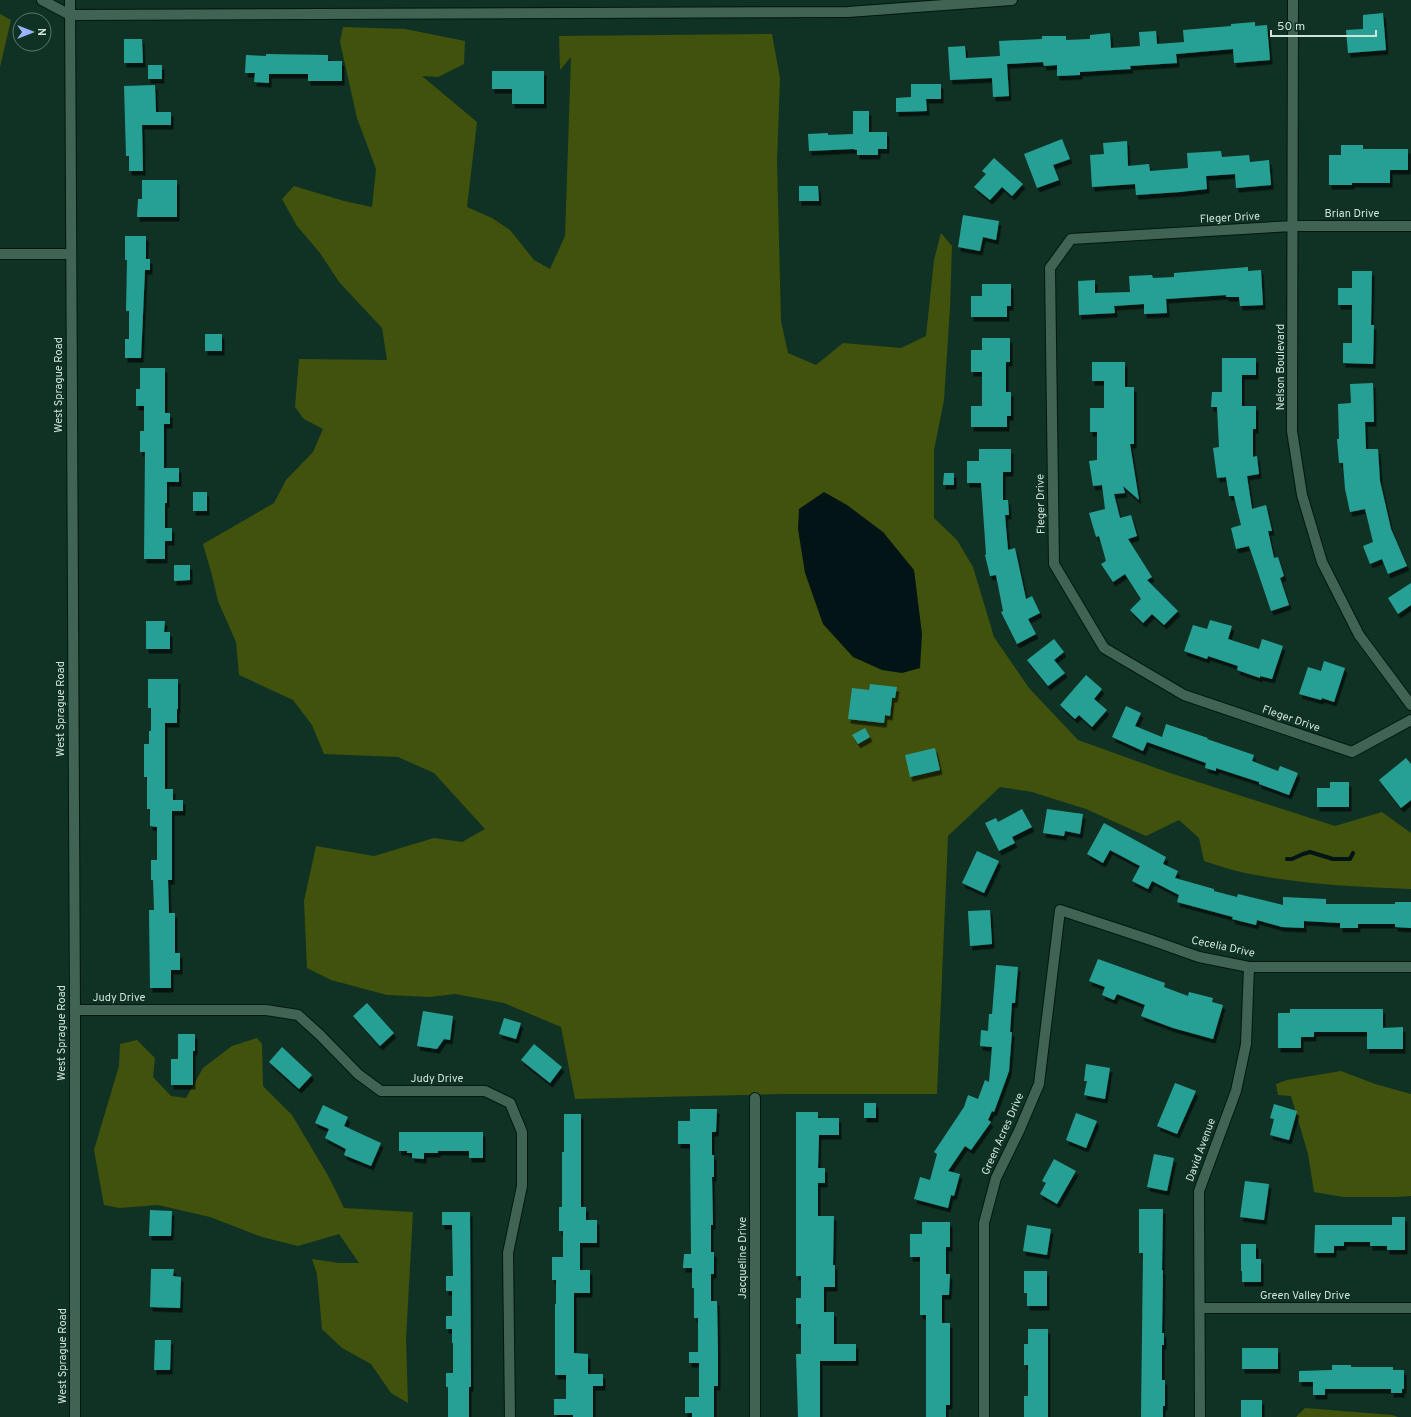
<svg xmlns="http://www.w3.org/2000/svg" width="1411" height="1417" viewBox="0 0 1411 1417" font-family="Overpass,sans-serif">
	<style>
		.green { fill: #41520d }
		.water { fill: #021416 }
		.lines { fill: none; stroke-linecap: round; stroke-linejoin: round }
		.stream { stroke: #021416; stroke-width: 4 }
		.building { fill: #27a095; filter: url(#shadow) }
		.minor-casing { stroke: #01180f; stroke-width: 12 }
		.tertiary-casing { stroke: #01180f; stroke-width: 12 }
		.minor { stroke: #406354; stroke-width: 10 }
		.tertiary { stroke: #406354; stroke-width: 10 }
		.labels { text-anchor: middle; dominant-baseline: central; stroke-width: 4; stroke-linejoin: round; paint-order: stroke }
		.street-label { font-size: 11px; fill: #d0e3d9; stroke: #0f3225 }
	</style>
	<defs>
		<filter id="shadow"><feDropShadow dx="2.5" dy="4.5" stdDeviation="0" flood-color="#0009"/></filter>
	</defs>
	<rect width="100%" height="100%" fill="#0f3225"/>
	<!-- green -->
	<path class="green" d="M0,14L11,20L0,67Z
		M343,27L405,29L465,41L464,64L438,77L422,76L477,122L467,207L492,218L510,230L534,260L550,269L565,236L571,57L560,70L559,36L772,34L780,78L777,161L781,321L788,353L816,365L843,343L901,348L926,336L934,260L941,233L952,246L950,307L944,400L934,450V518L957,540L973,567L994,637L1029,688L1078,740L1167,772L1335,826L1382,812L1411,833V889C1356,887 1300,884 1245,873C1231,870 1217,865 1204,861L1199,838L1179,820L1146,836L1086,809L1032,792L1000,787L948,836L937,1094H781L575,1099L561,1027L504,1003L455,994L430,997L387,995L331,980L307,968L304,901L316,846L374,856L434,838L462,842L485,829L434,773L398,757L324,754L312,725L293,700L239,675L236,642L218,601L212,575L203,544L274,503L286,480L313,452L323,429L304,419L295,407L299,359L387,360L382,328L339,282L320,253L297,226L282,199L294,186L344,201L372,207L376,169L357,118L340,42Z
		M257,1038L262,1044L263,1086L292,1115L330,1179L344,1208L413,1212L406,1339L408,1403L391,1393L371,1364L342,1348L322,1329L317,1274L312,1259L339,1263H359L339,1234L298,1246L262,1237L210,1217L158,1205L119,1208L104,1205L94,1150L119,1066L120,1044L137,1040L155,1058L153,1077L171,1096L186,1098L203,1068L232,1046Z
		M1341,1071L1375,1084L1411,1094V1196L1396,1197H1344L1314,1192L1308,1154L1291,1096L1278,1095L1276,1084L1287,1080Z
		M1305,1408L1392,1415L1398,1417H1296Z"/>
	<!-- water -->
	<path class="water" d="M824,492L847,505L883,532L914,570L922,634L920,668L902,673L882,670L853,657L823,624L805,573L798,529L799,509Z"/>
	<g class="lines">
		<!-- stream -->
		<path class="stream" d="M1287,859H1292L1303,854L1310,852L1333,859H1350L1353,853"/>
	</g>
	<!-- building -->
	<path class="building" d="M1383,13L1386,50L1348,53L1346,30L1363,29V15Z
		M1255,22V26L1267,25L1270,60L1234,63L1233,49L1176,54L1177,63L1130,66L1131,69L1080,72V75L1057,76V65L1044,66L1043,62L1007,64L1009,96L993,97L992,78L950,80L948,47L965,46L966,58L1000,56L999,41L1042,39V36H1066V40L1090,39V35L1110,33L1111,48L1140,46L1139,32L1156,31L1157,44L1184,42L1183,30L1231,26V24Z
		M124,39H142L143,63H124Z
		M266,54L328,55V61H342V81H308V74H269V83L254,82L255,73H245L246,55L266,56Z
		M148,65H162V79H148Z
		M492,71H544V104H512V89H492Z
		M911,84H941V99H926L927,111L896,112V98L911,97Z
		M155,85L156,112H171V125H142L143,171H129V156H126L124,86Z
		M853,111H869V132H887V149H878V155H857V150L853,149L809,151L808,134L828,133V135L853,134Z
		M1062,139L1070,159L1053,165L1059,180L1037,188L1024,154Z
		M1127,141L1128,166L1149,164L1150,171L1188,168L1187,153L1221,151L1222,157L1249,155L1250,162L1269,160L1271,185L1236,188L1235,174L1206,176L1207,189L1180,192L1136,195L1135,184L1092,187L1090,155L1104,154L1103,143Z
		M1341,145H1363V149H1408V170H1390V183H1352V185H1329V155H1341Z
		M994,158L1023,184L1012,196L1002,187L990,200L974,187L986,174L982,171Z
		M142,180H177V217H137L138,199H142Z
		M799,186H818L819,201H799Z
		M963,215L999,221L996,240L983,237L980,251L958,247Z
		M125,236H146V259H150V270H145L141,358H125V339H129V311H126L127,260H125Z
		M1248,267V271L1261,270L1263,305L1240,306L1239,297H1226V295L1166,299L1167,313L1144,314V304L1114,306L1115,313L1079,315L1078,281L1095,280V293L1130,292L1129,276L1152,275L1153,278L1174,277V273Z
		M1352,271H1372L1371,325H1374L1373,364L1343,363V343H1352V305H1338V288H1352Z
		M982,284H1011V306H1007V317H971V296H982Z
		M205,334H222V351H205Z
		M982,338H1010V362H1006V392H1011V416H1007V427H971V406H982V372H971V350H982Z
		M1222,358H1256V375H1242V406H1256V429H1253V457L1257,456L1259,474L1247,476L1252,509L1266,505L1272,531H1268L1274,558L1278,557L1284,576L1280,578L1289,605L1271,611L1249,546L1236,549L1231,528L1241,525L1234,496H1229L1226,477L1217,478L1213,448L1219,447L1217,407H1211L1212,392H1222Z
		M1092,362H1125V387H1134V444H1130L1139,500L1123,486L1125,493L1114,494L1120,518L1131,515L1137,536L1128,539L1152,577L1147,580L1178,611L1164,625L1152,614L1143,623L1130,610L1141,599L1125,574L1113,582L1101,564L1106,561L1099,536L1096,537L1089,513L1105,509L1102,485L1093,486L1089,461L1097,460V432H1090V408H1104V381H1092Z
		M140,368H165V413H170V424H164V468H179V482H167V503H165V528H172V541H165V559H144L145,452H140V431H144V406H136V389H140Z
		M1373,383L1374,422H1365L1366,449H1378L1380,481L1391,529L1407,566L1388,574L1382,559L1370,564L1363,546L1373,542L1365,509L1350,512L1345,489L1343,463H1339L1337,439H1339L1338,404L1351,403L1350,384Z
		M979,449H1011V472H1003V500H1008L1009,515H1005L1008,550L1015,548L1026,599L1032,596L1040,613L1028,619L1036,634L1017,644L1001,612L1003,611L996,575L990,576L985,555L986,554L981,483H967V461H979Z
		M944,473H954V485H943Z
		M193,492H207V511H193Z
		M174,565H190V580L174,581Z
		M1411,583V605L1398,614L1388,598Z
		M1210,620L1232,626L1228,639L1259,649L1262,639L1283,646L1272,679L1260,676V678L1237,670L1238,666L1208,656L1207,659L1184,651L1193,625L1207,629Z
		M146,621H165L164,632H170V649H146Z
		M1054,639L1064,652L1054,660L1065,673L1048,686L1027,660Z
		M1324,661L1345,668L1334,702L1322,698L1321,700L1299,694L1308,667L1321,671Z
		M1086,675L1102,689L1094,699L1107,710L1092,727L1079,715L1075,719L1060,705Z
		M148,679H178V709H177V723H165V789H173V800H183V811H172V880H168L169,913H175V953H180V970H171V988H150L149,910H154L153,880H151V860H157V827L150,826V809H147V777H144V744H149V731H151V708H148Z
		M870,684L897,687L895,698H892L890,716L885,715L884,723L848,719L852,688L869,690Z
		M1126,706L1141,713L1135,726L1162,737L1166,724L1208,738L1207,739L1254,755L1252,761L1278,771L1280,766L1298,773L1289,795L1259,784V782L1216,768V771L1205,768L1206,763L1147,742L1143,751L1112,737Z
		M865,728L870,737L858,744L852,735Z
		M935,748L940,770L910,777L905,755Z
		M1406,758L1411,764V800L1401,808L1379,780Z
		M1330,782H1349V807H1317V788H1330Z
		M1022,809L1032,827L1012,837L1015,843L999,851L985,823L996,818L998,822Z
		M1047,809L1083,814L1080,834L1065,831L1064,836L1043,833Z
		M1104,823L1166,857L1163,864L1178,871L1175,878L1214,889V891L1237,897L1238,894L1283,905V897L1326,899V904H1395V902H1411V928L1395,927V924H1358V928H1340V923L1304,921V928L1282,927L1257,920L1256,925L1232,919L1233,917L1177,902L1179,895L1152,881L1148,889L1132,881L1140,866L1110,850L1103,863L1087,854Z
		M977,851L999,861L984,893L962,883Z
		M990,910L992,944L970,946L968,911Z
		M1098,959L1165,983L1164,987L1188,996L1189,992L1213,998L1212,1002L1223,1005L1213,1039L1173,1028L1141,1016L1145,1005L1117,994L1114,1000L1102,995L1105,987L1089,981Z
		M996,965L1018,967L1015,1003H1012L1010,1032H1012L1009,1071L994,1112L992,1111L988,1120L991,1122L971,1150L965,1146L948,1171L960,1174L954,1196L951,1195L948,1208L914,1199L920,1177L930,1180L937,1154L934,1152L964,1107L968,1095L978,1099L985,1080L989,1082L992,1047L980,1046L981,1030L988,1031L989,1014H992Z
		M367,1003L394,1033L380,1046L353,1016Z
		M1290,1009H1383V1028L1403,1027V1049H1367V1032H1314V1037H1301V1048H1278V1013H1290Z
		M423,1011L453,1016L450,1040L444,1039L437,1049L417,1046Z
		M504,1018L521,1023L516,1039L499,1034Z
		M178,1034H195V1051H193V1085H171V1059H178Z
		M534,1044L562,1067L550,1083L521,1060Z
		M282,1047L312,1075L299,1089L269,1062Z
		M1086,1064L1110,1068L1105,1099L1084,1095L1087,1081H1084Z
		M1175,1083L1196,1091L1177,1134L1157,1126Z
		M864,1103H876V1118H864Z
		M1274,1104L1297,1111L1289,1140L1270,1135L1274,1119L1270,1118Z
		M323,1105L348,1117L344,1126L381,1143L371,1166L344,1155L346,1149L325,1138L329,1129L315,1123Z
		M690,1109H717L716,1132H712V1155H714V1177H712L713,1225H711V1252H714V1274H711V1301H717L718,1352V1386H714V1417H692V1413H685V1397H699V1363H689V1352H698V1318H694V1288H692V1268H683L684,1254H691L690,1144H678V1121H690Z
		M796,1112H818V1118H839V1135H819L818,1168H825V1183H818V1216H834L833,1265H835V1287H824V1312H834V1344H856V1361H820V1417H798L796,1354H801V1324H796V1298H801V1276H796Z
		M1076,1113L1097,1121L1086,1148L1066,1140Z
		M564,1114H581V1207H586V1220H597V1243H580V1270H590V1293H574V1353L588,1354V1374H603V1386H593V1417H573V1415H554V1399H566V1375H555V1304H556V1280H552V1257H563V1231H559V1207H562V1152H564Z
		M399,1132H483V1158H469V1151H438V1153H424V1159L412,1158V1153H407V1151H399Z
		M1154,1154L1174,1158L1167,1191L1147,1187Z
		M1054,1159L1076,1171L1057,1204L1040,1194L1046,1183L1042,1181Z
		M1245,1181L1269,1184L1264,1220L1240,1217Z
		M1139,1209H1163L1162,1270H1163L1162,1333H1164V1345H1162V1380H1165V1406H1163V1417H1141L1143,1253H1139Z
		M150,1210L172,1211L171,1236H149Z
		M442,1212H470L471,1387H469V1417H448V1387H446V1373H453V1343H452V1329H446V1316H452V1291H446V1276H453L452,1225H442Z
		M1392,1217H1405V1250H1387V1246H1370V1242H1344V1246H1334V1253H1314L1315,1225H1392Z
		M922,1222H950V1247H946V1274H950L949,1295H942V1323H950V1405H946V1417H926V1315H920V1257H910V1234H922Z
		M1027,1225L1051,1229L1047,1255L1023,1251Z
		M1241,1244H1256V1259H1261V1282H1242V1271H1241Z
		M151,1269H174L173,1276L181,1277L180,1308L150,1307Z
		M1024,1271H1047V1306H1027V1293H1024Z
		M1028,1329H1048V1417H1024V1396H1028V1365H1024V1344H1028Z
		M155,1340H171L170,1370H154Z
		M1242,1348H1278V1369H1242Z
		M1332,1365H1351V1367H1393V1370H1404V1389H1402V1393H1391V1389H1325V1395H1313V1382H1299V1371L1332,1370Z
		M1241,1400H1262V1417H1241Z"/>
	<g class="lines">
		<!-- minor casing -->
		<g class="minor-casing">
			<path id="minor" d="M42,0L70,15L848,12L1012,0
				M1293,0L1292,431L1302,495L1322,562L1359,635L1411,705
				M1411,226H1293L1071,239L1050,268L1054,564L1104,648L1184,695L1352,752L1411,720
				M0,254H71
				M75,1010H266L298,1015L320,1035L358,1074L381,1091H485L510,1103L522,1132V1186L508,1253L510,1417
				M755,1098V1417
				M1200,1308H1411
				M984,1417V1223L996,1178L1019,1131L1039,1084L1060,910L1151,940L1199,957L1249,967H1411
				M1200,1417L1199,1191L1236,1091L1246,1044L1249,967"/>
		</g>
		<!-- tertiary casing -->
		<g class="tertiary-casing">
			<path id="tertiary" d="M70,0L75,1010V1417"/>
		</g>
		<!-- minor -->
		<use href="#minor" class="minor"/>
		<!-- tertiary -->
		<use href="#tertiary" class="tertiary"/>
	</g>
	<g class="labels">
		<!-- street labels -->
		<g class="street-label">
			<text x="1352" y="214">Brian Drive</text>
			<text transform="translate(1230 218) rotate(-3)">Fleger Drive</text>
			<text transform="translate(1281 367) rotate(-90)">Nelson Boulevard</text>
			<text transform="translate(59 385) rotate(-90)">West Sprague Road</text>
			<text transform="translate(1041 504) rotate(-91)">Fleger Drive</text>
			<text transform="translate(61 709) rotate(-90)">West Sprague Road</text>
			<text transform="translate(1291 719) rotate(19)">Fleger Drive</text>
			<text transform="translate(1223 947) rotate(12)">Cecelia Drive</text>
			<text x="119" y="998">Judy Drive</text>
			<text transform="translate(62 1033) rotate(-90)">West Sprague Road</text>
			<text x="437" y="1079">Judy Drive</text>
			<text transform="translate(1003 1134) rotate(-66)">Green Acres Drive</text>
			<text transform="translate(1201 1150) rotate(-70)">David Avenue</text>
			<text transform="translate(743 1258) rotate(-90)">Jacqueline Drive</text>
			<text x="1305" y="1296">Green Valley Drive</text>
			<text transform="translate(63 1356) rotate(-90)">West Sprague Road</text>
		</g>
	</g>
	<!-- north arrow -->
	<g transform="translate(32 32) rotate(90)"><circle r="19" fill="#0f3225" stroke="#5c796d"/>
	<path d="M0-3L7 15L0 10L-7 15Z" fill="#9cb4fd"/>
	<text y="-6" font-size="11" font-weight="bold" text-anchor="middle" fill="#d0e3d9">N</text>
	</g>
	<!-- scale -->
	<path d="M1271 30v6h105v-6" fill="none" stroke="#d0e3d9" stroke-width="2"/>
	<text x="1277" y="30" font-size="12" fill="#d0e3d9" stroke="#0f3225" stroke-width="3" paint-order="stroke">50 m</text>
</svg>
